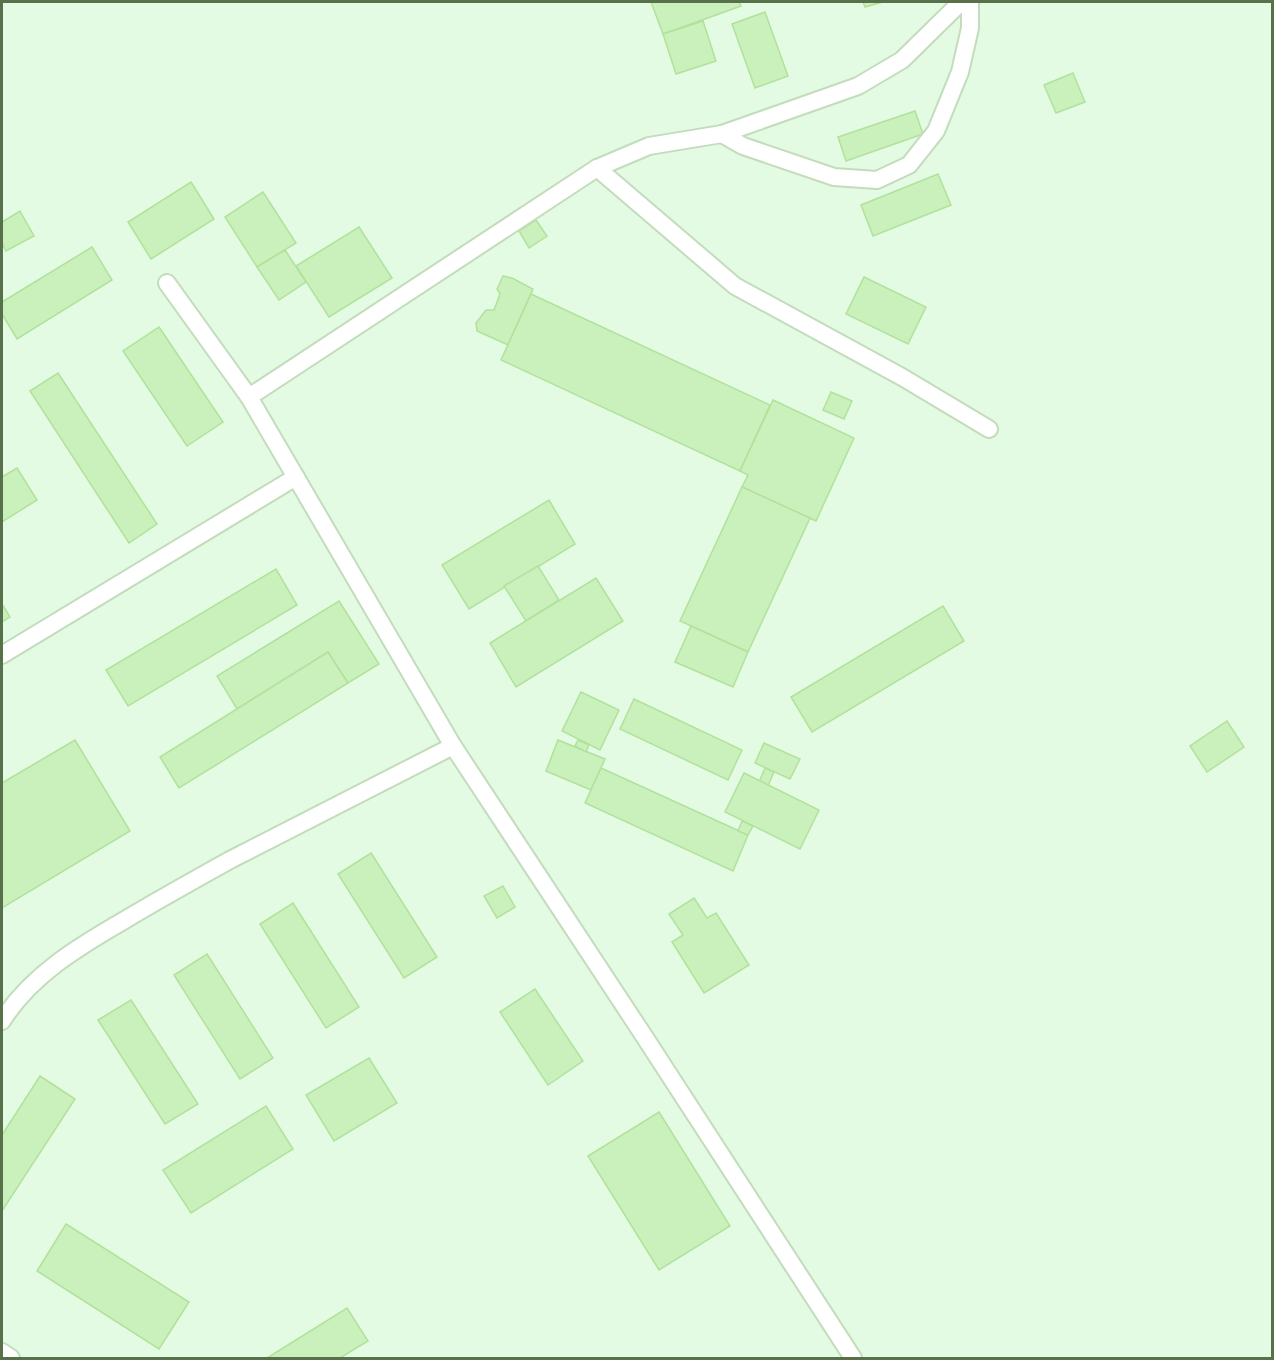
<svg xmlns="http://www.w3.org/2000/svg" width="1274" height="1360" font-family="Poppins,sans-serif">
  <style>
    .building { fill: #caf0bb; stroke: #b1e29c; stroke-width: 1.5 }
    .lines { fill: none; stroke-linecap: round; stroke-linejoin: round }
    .service-casing { stroke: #c3dcbc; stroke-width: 20 }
    .service { stroke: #fff; stroke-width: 16 }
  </style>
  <rect width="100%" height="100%" fill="#e4fbe3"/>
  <g class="building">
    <path d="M651,2H739L741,6L663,34Z"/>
    <path d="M863,2H883L865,7Z"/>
    <path d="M765,12L788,76L755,88L732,24Z"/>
    <path d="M703,21L716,61L676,74L663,34Z"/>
    <path d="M1073,73L1085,102L1056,113L1044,85Z"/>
    <path d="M915,111L923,134L846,161L838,137Z"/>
    <path d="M938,174L951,205L873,236L861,205Z"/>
    <path d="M191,182L214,219L151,259L128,222Z"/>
    <path d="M263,192L296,243L257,267L225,217Z"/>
    <path d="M20,211L34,236L6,251L2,243V222Z"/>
    <path d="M536,220L547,236L529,248L519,231Z"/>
    <path d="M359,227L392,278L329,317L296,266Z"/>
    <path d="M92,247L112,280L17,339L2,314V302Z"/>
    <path d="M285,250L306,282L279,300L257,267Z"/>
    <path d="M503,276L512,278L533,289L508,345L477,331L476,323L486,310H494L500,294L497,289Z"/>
    <path d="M864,277L926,307L908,344L846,314Z"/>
    <path d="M531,294L770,405L740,471L501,360Z"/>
    <path d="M159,327L223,422L187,446L123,351Z"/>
    <path d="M58,373L157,524L129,543L30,391Z"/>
    <path d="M831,392L852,401L844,419L823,410Z"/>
    <path d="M773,400L854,438L816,521L742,487L748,475L740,471Z"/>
    <path d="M17,468L37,500L2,522V477Z"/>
    <path d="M742,487L810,518L748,652L680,621Z"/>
    <path d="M549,500L575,544L469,609L442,565Z"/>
    <path d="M538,566L559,600L526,621L504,586Z"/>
    <path d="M276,569L297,605L128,706L106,670Z"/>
    <path d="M596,578L623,621L516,687L490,643Z"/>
    <path d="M339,601L379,664L348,683L328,652L237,709L217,676Z"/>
    <path d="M2,604L10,617L2,622Z"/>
    <path d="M943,606L964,641L812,732L791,697Z"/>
    <path d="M691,626L748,652L733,687L675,662Z"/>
    <path d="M328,652L348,683L179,788L160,757Z"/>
    <path d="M581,692L619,710L600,750L562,731Z"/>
    <path d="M634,699L742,750L728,780L620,729Z"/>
    <path d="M1227,721L1244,747L1207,772L1190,746Z"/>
    <path d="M75,740L130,831L2,908V783Z"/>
    <path d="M558,740L605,759L591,790L546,771Z"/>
    <path d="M578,740L589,745L586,752L575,746Z"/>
    <path d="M764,743L800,759L790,779L755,763Z"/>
    <path d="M601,768L748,835L733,871L585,803Z"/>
    <path d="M765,768L774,772L768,786L759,782Z"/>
    <path d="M744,773L819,810L800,849L725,812Z"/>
    <path d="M742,821L753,826L748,835L738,831Z"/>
    <path d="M371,853L437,957L404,978L338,874Z"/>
    <path d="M503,886L515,907L497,918L484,896Z"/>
    <path d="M694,898L707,918L716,913L749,965L704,993L672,942L683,935L669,914Z"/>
    <path d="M293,903L359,1007L326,1028L260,924Z"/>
    <path d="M207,954L273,1058L240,1079L174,975Z"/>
    <path d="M535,989L583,1061L548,1085L500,1012Z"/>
    <path d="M131,1000L198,1104L165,1124L98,1020Z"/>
    <path d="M369,1058L397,1103L334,1141L306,1095Z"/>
    <path d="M40,1076L75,1099L2,1211V1135Z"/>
    <path d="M266,1106L293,1149L191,1213L163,1170Z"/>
    <path d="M659,1112L730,1226L659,1270L588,1156Z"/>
    <path d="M66,1224L189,1302L159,1349L37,1271Z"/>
    <path d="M347,1308L368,1341L340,1358H267Z"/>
  </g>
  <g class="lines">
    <g class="service-casing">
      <g id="service">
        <path d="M722,134L743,146L834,177L877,180L909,165L936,131L960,72L970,28V2"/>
        <path d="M597,168L735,286L902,377L989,429"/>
        <path d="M167,283L249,397L453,746L642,1033L853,1358"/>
        <path d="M249,397L597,168L649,146L722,134L858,86L902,60L961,2"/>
        <path d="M2,655L296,477"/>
        <path d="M2,1021C30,976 78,947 123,921C158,900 194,880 230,860C304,822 378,784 453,746"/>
        <path d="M2,1352L11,1358"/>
      </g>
    </g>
    <use href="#service" class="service"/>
  </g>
  <rect width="1274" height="1360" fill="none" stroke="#57724a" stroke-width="6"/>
</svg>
